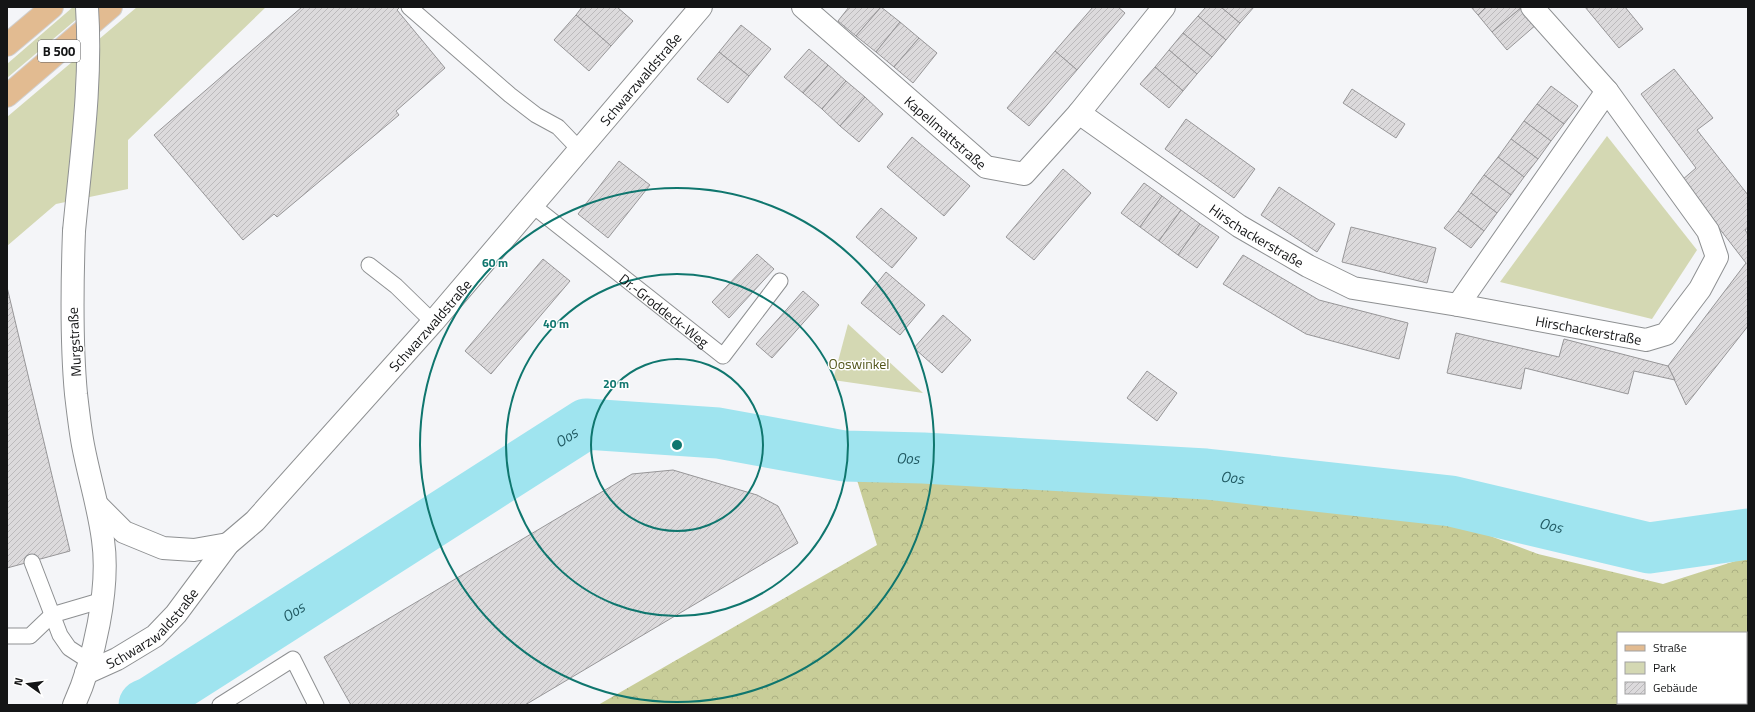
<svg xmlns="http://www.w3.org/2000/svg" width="1755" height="712" font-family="'Titillium Web',sans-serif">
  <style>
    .green { fill: #d4d8b3 }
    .forest { fill: url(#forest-crowns); fill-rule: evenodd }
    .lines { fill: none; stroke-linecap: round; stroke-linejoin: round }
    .river { stroke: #9fe4ef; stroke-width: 51 }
    .building { fill: url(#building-hatch); stroke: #979698 }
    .lane-casing { stroke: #8e9092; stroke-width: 17 }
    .street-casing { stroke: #8e9092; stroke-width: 24 }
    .secondary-casing { stroke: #8e9092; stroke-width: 24 }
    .primary-casing { stroke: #d0d0d0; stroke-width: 24 }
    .lane { stroke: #fff; stroke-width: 15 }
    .street { stroke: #fff; stroke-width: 22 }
    .secondary { stroke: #fff; stroke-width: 22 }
    .primary { stroke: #e2bb91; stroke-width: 22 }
    .secondary-bridge-casing { stroke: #8e9092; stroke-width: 24; stroke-linecap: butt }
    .secondary-bridge { stroke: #fff; stroke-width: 22 }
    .ring { fill: none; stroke: #0f766e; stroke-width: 2 }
    .labels { text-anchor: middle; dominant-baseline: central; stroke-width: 3; stroke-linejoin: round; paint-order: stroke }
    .shield { fill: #fff; stroke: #5a5b5c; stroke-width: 1 }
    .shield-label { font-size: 13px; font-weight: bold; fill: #141516 }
    .street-label { font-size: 14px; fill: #141516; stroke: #fff }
    .park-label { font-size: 14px; fill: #53561b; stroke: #fff }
    .water-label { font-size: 15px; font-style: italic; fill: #215a63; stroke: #fff }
    .centre { fill: #0f766e; stroke: #fff; stroke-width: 2 }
    .ring-label { font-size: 12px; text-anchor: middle; font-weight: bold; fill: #0f766e; stroke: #fff; stroke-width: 3; stroke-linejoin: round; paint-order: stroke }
  </style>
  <defs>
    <pattern id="forest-crowns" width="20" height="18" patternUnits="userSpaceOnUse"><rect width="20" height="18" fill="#c8cd98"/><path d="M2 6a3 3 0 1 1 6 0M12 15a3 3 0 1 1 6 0" fill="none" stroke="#abaf82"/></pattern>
    <pattern id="building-hatch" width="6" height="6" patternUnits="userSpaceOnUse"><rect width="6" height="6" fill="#dcdadc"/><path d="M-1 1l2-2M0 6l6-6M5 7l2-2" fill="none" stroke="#bcbabc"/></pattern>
  </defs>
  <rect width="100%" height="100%" fill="#f4f5f8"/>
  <g class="green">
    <path d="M73,7H91L7,78V64Z"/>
    <path d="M137,7H266L128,140V189L56,204L7,246V117Z"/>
    <path d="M1607,136L1697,250L1652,319L1500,282Z"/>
    <path d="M848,324L923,393L833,380Z"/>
  </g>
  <path class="forest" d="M853,467L1282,490L1440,517L1538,554L1663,584L1748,557V705H598L877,545ZM1618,633H1746V703H1618Z"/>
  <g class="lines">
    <path class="river" id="s1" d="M144,705L151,702L586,424L718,433L844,456L923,458L1206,474L1451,501L1649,548L1748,534"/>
  </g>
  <g class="building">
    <path d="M302,7H400L397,10L445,68L396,111L399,115L277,217L274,214L243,240L154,135Z"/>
    <path d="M582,7H617L633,21L611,46L576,15Z"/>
    <path d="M849,7H881L856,36L838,21Z"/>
    <path d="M881,7L900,22L876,52L856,36Z"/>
    <path d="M1093,7H1118L1125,13L1077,70L1055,51Z"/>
    <path d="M1206,7H1221L1240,23L1226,40L1198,16Z"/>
    <path d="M1221,7H1254L1240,23Z"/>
    <path d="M1471,7H1486L1478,15Z"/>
    <path d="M1486,7H1522L1492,32L1478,15Z"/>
    <path d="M1522,7L1537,24L1507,50L1492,32Z"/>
    <path d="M1585,7H1625L1643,29L1619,48Z"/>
    <path d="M576,15L611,46L589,71L554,40Z"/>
    <path d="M1198,16L1226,40L1212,57L1183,33Z"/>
    <path d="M900,22L919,38L894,67L876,52Z"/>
    <path d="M741,25L771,49L749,76L719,52Z"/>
    <path d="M1183,33L1212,57L1197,74L1169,50Z"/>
    <path d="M919,38L937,53L913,83L894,67Z"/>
    <path d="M809,49L828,65L803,93L784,77Z"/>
    <path d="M1169,50L1197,74L1183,91L1155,67Z"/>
    <path d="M1055,51L1077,70L1029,126L1007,108Z"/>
    <path d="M719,52L749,76L728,103L697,79Z"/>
    <path d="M828,65L846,81L822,109L803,93Z"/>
    <path d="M1155,67L1183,91L1169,108L1140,84Z"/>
    <path d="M1674,69L1713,118L1697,130L1748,195V228L1745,230L1748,234V326L1686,405L1668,366L1746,263L1682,180L1696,168L1641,94Z"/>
    <path d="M846,81L865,97L840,126L822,109Z"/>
    <path d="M1551,86L1578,106L1564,124L1537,104Z"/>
    <path d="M1352,89L1405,124L1396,138L1343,103Z"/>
    <path d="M865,97L883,114L859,142L840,126Z"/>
    <path d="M1537,104L1564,124L1551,141L1524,121Z"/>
    <path d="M1186,119L1255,169L1234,198L1165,149Z"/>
    <path d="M1524,121L1551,141L1538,159L1511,139Z"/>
    <path d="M912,137L970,186L944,216L887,167Z"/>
    <path d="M1511,139L1538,159L1524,177L1498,157Z"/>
    <path d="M1498,157L1524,177L1511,195L1484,175Z"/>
    <path d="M619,161L650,185L608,238L578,214Z"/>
    <path d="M1063,169L1091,193L1034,260L1006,237Z"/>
    <path d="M1484,175L1511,195L1497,213L1471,193Z"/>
    <path d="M1144,183L1162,196L1140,227L1121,213Z"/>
    <path d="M1279,187L1335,224L1317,252L1261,215Z"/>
    <path d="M1471,193L1497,213L1484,231L1458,211Z"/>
    <path d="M1162,196L1181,210L1159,241L1140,227Z"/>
    <path d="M881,208L917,238L892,268L856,237Z"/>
    <path d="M1181,210L1200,224L1178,255L1159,241Z"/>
    <path d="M1458,211L1484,231L1471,248L1444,228Z"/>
    <path d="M1200,224L1219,237L1197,268L1178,255Z"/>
    <path d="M1351,227L1436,248L1427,283L1342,262Z"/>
    <path d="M757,254L774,269L729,318L712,302Z"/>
    <path d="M1243,255L1319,300L1408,323L1399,359L1306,334L1223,284Z"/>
    <path d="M543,259L570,281L491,374L465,351Z"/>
    <path d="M886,272L925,305L900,335L861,303Z"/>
    <path d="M7,287L70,551L7,568Z"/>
    <path d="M803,291L819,305L772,358L756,344Z"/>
    <path d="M943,315L971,340L942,373L914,348Z"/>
    <path d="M1456,333L1559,357L1564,339L1668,366L1675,380L1634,371L1628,394L1525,368L1521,389L1447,373Z"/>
    <path d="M1147,371L1177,393L1157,421L1127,398Z"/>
    <path d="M673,470L757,495L778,506L798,543L525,705H351L324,657L632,474Z"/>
  </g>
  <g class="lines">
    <g class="lane-casing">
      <g id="lane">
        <path d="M409,7L510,95L536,115L558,127L579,149"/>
        <path id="s2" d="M532,205L723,356L780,281"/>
        <path d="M369,265L396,286L433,322"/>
        <path d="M32,562L60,635L69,648L89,661"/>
        <path d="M7,636H30L52,615L103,600"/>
        <path d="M220,705L293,659L316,705"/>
      </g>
    </g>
    <g class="street-casing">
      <g id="street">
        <path id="s3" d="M803,7L986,167L1024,174L1079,113L1164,7"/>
        <path id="s4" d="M1079,113L1239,226L1308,266L1353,288L1458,305L1646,340L1666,334L1700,289L1717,257L1708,231L1607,91L1532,7"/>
        <path d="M1458,305L1607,91"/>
        <path d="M97,505L124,532L163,548L194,550L228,544"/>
        <path id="s5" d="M86,673L117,659L155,636L176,614L228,544L255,521L433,322L701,7"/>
      </g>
    </g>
    <g class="secondary-casing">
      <path id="secondary" d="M74,705C94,661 110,588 103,540C99,508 89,477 83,445C80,429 78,411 76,394C71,340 72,286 74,231"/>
    </g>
    <g class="primary-casing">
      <g id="primary">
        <path d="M7,45L52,7"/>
        <path d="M7,96L111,7"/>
      </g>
    </g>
    <use href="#lane" class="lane"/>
    <use href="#street" class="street"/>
    <use href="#secondary" class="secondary"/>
    <use href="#primary" class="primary"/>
    <g class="secondary-bridge-casing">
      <path id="secondary-bridge" d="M74,231C81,157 92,82 87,7"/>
    </g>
    <use href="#secondary-bridge" class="secondary-bridge"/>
  </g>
  <g class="ring">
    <circle cx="677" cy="445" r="86"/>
    <circle cx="677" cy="445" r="171"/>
    <circle cx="677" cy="445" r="257"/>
  </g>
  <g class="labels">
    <rect class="shield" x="38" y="40" width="42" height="22" rx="3"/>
    <g class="shield-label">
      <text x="59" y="51">B 500</text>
    </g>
    <g class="street-label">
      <text stroke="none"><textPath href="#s5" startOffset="818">Schwarzwaldstraße</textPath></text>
      <text stroke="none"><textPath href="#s3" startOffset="190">Kapellmattstraße</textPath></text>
      <text stroke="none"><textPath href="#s4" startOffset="216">Hirschackerstraße</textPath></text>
      <text stroke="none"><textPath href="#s2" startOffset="169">Dr.-Groddeck-Weg</textPath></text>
      <text stroke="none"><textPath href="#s5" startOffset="494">Schwarzwaldstraße</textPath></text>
      <text stroke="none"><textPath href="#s4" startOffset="565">Hirschackerstraße</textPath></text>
      <text transform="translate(74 342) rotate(-93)">Murgstraße</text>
      <text stroke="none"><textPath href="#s5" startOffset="81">Schwarzwaldstraße</textPath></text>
    </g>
    <g class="park-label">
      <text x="859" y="363">Ooswinkel</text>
    </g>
    <g class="water-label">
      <text stroke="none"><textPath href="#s1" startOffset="500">Oos</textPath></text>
      <text stroke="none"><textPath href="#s1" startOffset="848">Oos</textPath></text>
      <text stroke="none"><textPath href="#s1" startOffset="1173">Oos</textPath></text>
      <text stroke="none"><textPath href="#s1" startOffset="1496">Oos</textPath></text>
      <text stroke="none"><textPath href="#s1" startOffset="176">Oos</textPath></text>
    </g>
  </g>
  <circle cx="677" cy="445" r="6" class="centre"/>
  <g class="ring-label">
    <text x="495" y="267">60 m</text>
    <text x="556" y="328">40 m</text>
    <text x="616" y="388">20 m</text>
  </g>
  <rect width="1755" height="712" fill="none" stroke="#141516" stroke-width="16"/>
  <rect x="1617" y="632" width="130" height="72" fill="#ffffff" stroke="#a1a1a2"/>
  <rect x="1625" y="645" width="20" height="6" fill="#e2bb91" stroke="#a1a1a2"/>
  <text x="1653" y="652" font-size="12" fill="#141516">Straße</text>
  <rect x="1625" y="662" width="20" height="12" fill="#d4d8b3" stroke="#a1a1a2"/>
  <text x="1653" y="672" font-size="12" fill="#141516">Park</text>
  <rect x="1625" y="682" width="20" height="12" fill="url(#building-hatch)" stroke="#a1a1a2"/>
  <text x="1653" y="692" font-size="12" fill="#141516">Gebäude</text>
  <g transform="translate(28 684) rotate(284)" stroke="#ffffff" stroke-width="3" paint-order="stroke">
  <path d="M0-3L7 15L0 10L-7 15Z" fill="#141516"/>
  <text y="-6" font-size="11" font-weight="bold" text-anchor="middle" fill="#141516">N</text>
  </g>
</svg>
